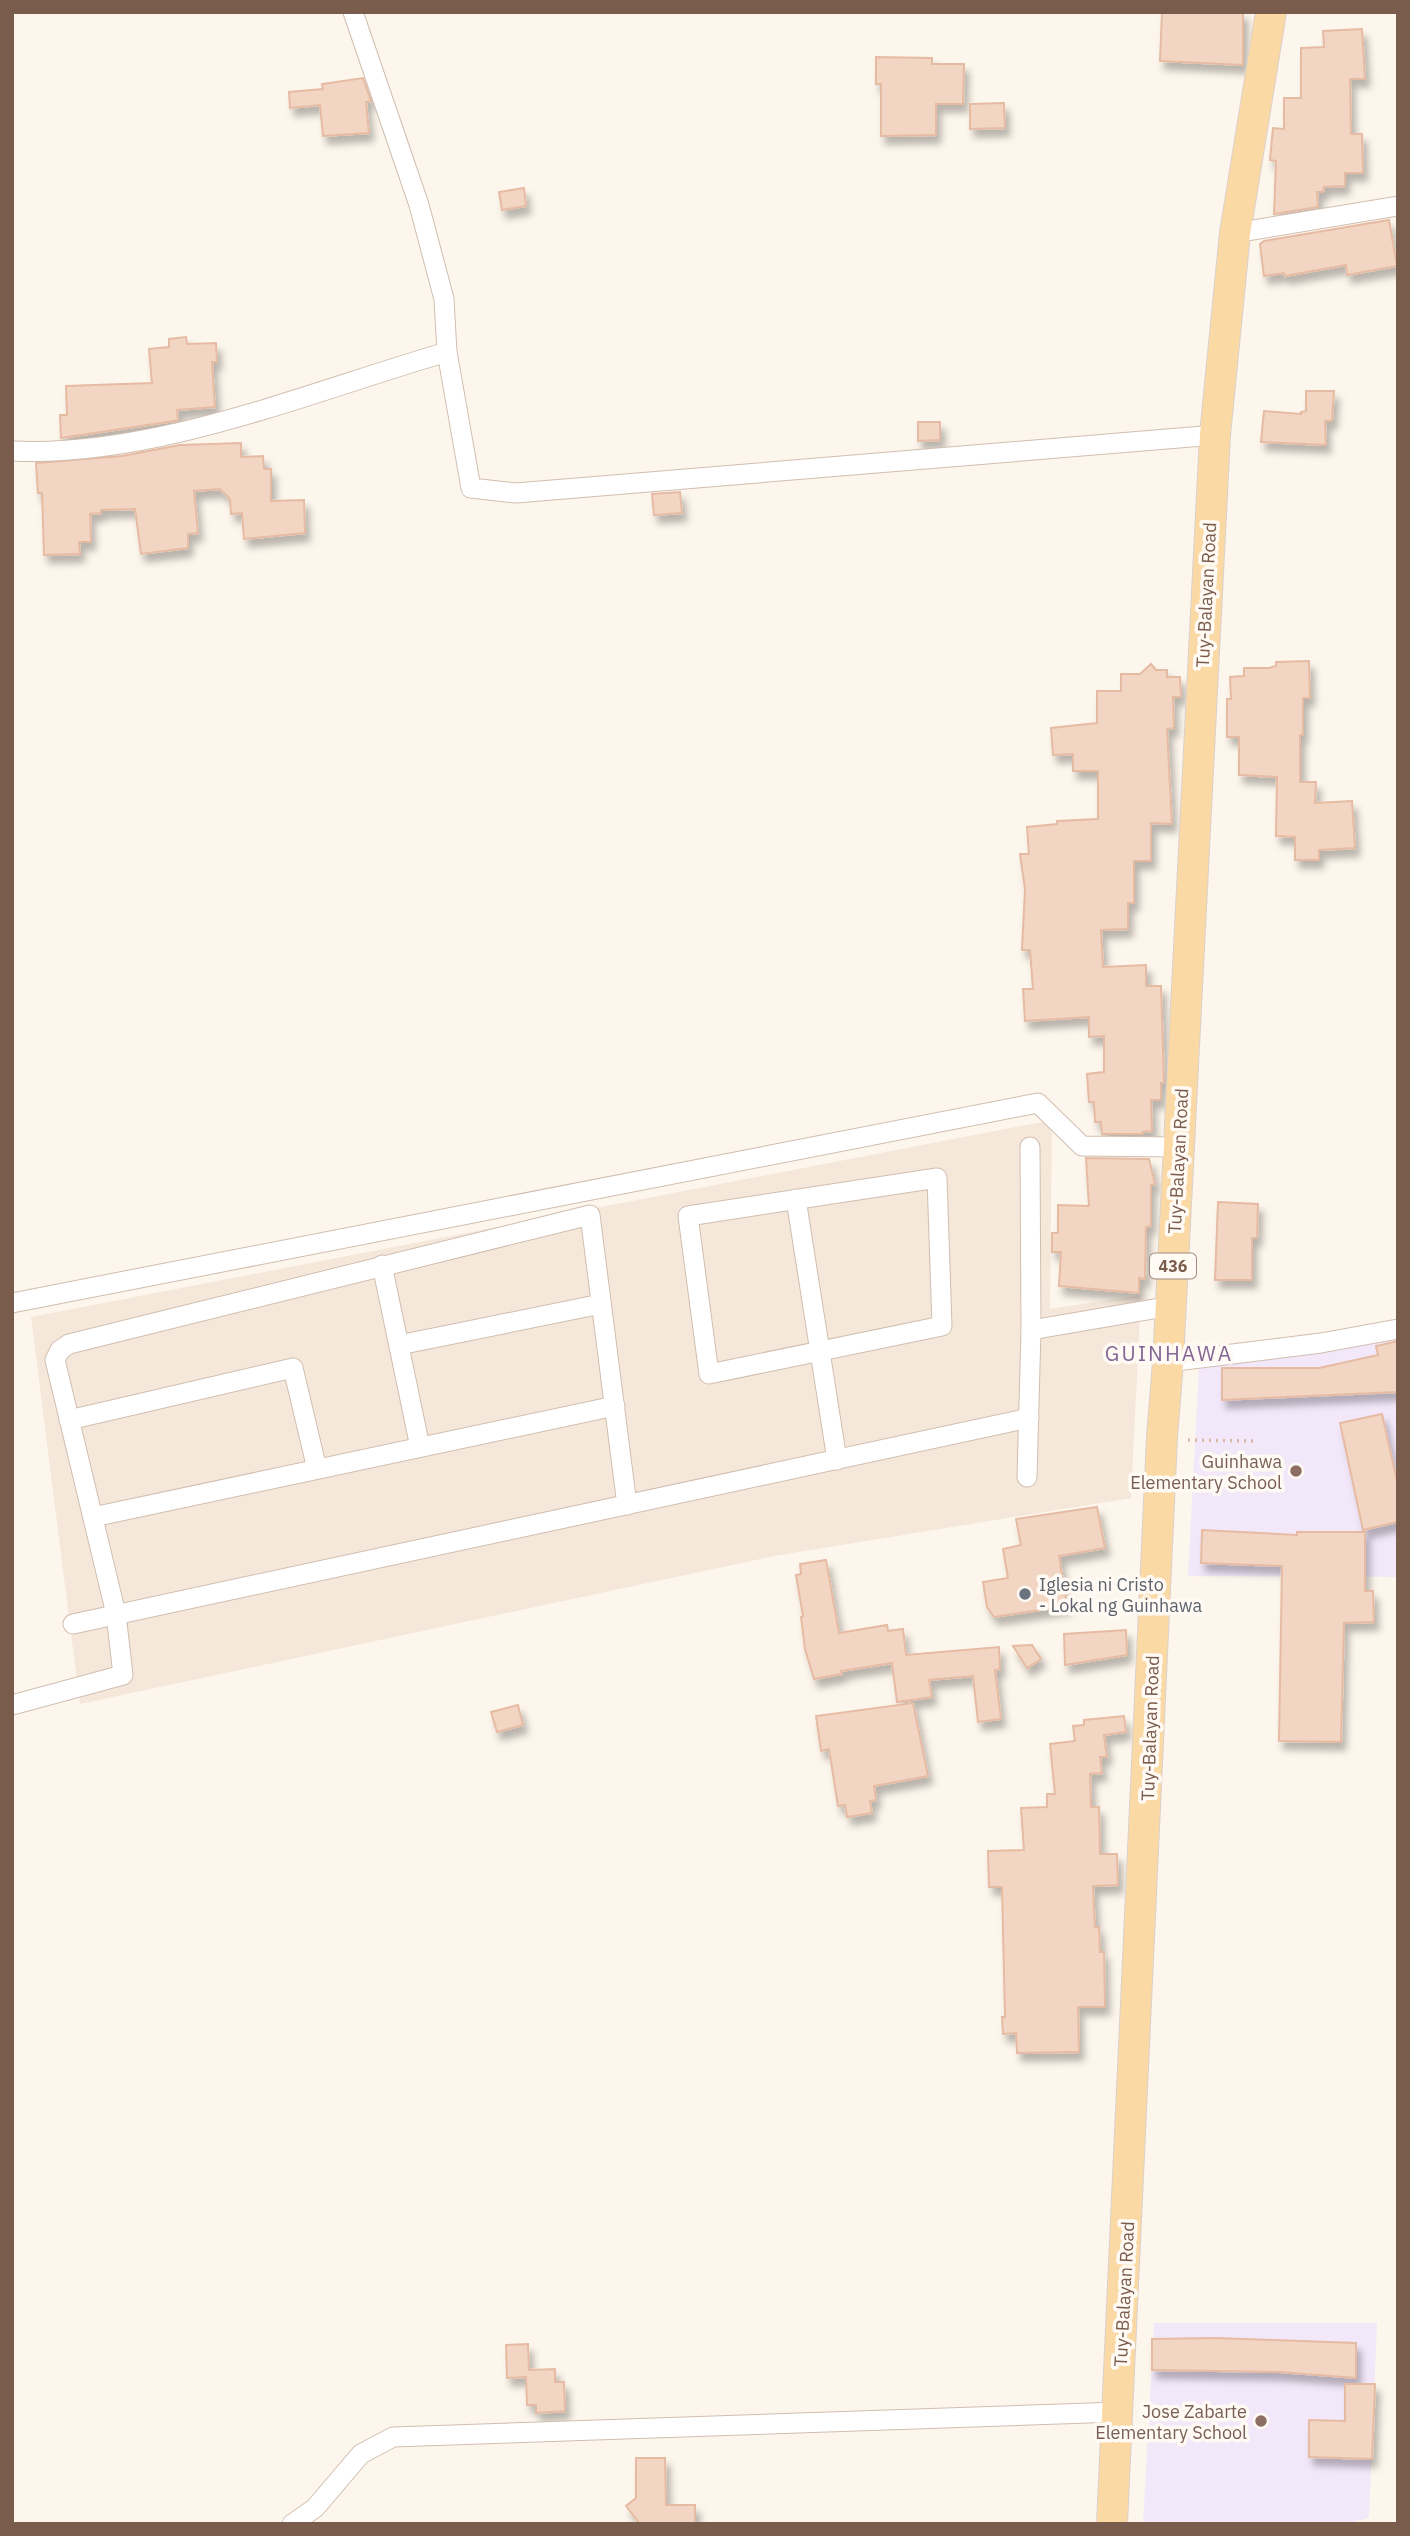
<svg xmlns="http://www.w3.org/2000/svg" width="1410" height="2536" font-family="'IBM Plex Sans',sans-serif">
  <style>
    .residential { fill: #f5e8da }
    .education { fill: #f3e8fa }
    .building { fill: #f3d5c3; stroke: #e6bba3; stroke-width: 2; filter: url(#shadow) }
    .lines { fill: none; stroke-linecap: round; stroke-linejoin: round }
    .minor-casing { stroke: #d1beb0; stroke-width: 21 }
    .primary-casing { stroke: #dad1cd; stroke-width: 32 }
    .path { stroke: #d9b8a5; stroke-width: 3.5; stroke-dasharray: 2 5; stroke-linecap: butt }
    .minor { stroke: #fff; stroke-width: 19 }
    .primary { stroke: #fbd9a5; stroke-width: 30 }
    .education-dot { fill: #8d6e63; stroke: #fffaf3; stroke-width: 2.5 }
    .worship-dot { fill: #6b7280; stroke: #fffaf3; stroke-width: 2.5 }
    .labels { text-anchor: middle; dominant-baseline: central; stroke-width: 7; stroke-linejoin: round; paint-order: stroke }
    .shield { fill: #fffaf3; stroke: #a28b7f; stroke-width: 2 }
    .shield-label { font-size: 16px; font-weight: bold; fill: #7a5c4d }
    .street-label { font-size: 18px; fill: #7a5c4d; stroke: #fffaf3 }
    .education-label { font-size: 18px; fill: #785e54; stroke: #fffaf3; text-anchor: end }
    .worship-label { font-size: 18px; fill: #5b616d; stroke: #fffaf3; text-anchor: start }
    .quarter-label { font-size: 21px; letter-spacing: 2px; fill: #846695; stroke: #fffaf3 }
  </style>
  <defs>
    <filter id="shadow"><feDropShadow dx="4.5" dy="8" stdDeviation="3.5" flood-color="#0004"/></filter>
  </defs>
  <rect width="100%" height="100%" fill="#fdf6ec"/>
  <path class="residential" d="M1052,1120L1050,1309L1141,1295L1131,1498L774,1556L80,1704L31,1317Z"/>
  <g class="education">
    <path d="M1398,1335V1577L1188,1576L1199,1367Z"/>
    <path d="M1154,2323H1377L1369,2518L1343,2524H1143Z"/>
  </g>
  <g class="building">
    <path d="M1162,12H1243V65L1160,61Z"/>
    <path d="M1362,29L1365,79H1350L1351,134H1362L1363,173H1345V186L1324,187L1323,192H1317L1318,207L1274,214L1276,161L1270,160L1273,128L1284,129V98H1301V48L1324,47L1323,31Z"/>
    <path d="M876,57L932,58V64H964L963,104H936V135L881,136V84H876Z"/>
    <path d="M363,78L371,101L366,102L369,133L323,136L320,105L290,108L289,92L323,89L322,84Z"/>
    <path d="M1004,103L1005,128L970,129V104Z"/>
    <path d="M524,188L526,206L502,210L499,192Z"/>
    <path d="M1389,220L1397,266L1347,275L1346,265L1285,276L1284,273L1264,276L1260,244L1264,241Z"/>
    <path d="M186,337L187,344L216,343L217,362H212L215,407L177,410L178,420L174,421L61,438L60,415H67L66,386L152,383L149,349L169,347V339Z"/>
    <path d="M1306,391H1334L1332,421H1325L1326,445L1261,442L1264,411L1301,414V412L1306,411Z"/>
    <path d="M918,422H940V440L918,441Z"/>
    <path d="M241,443V457L263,456L264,469H271V501L304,500L305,533L244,539L242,513L231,514L230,499L220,489L194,491L198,533L188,534V548L141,554L135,509L101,510V513L90,514L91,542H79L80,554L44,555L42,493H38L36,463L122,456L180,445Z"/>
    <path d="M680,492L682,513L654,515L652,494Z"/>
    <path d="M1309,661L1310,698H1303V735H1300V782H1316L1315,803L1352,801L1355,848L1319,850V860H1295V837L1276,836L1277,777L1239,775V737H1227V699H1231L1230,677L1244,676V668H1269L1276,666V662Z"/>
    <path d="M1151,664L1156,670H1167V677H1180L1181,697H1173L1174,728L1167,729L1172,824L1151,823V861H1134V903H1128V929L1101,930L1103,967L1146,965V986H1161L1164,1083H1161V1100H1151L1152,1131L1143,1132V1134H1102L1101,1122H1095L1094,1102H1089L1087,1074L1104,1072V1036L1089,1037V1017L1025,1021L1023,989H1033L1030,950H1022L1025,889L1020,854H1029L1027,827L1057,824V821L1098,819V771H1073V754L1053,755L1051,728L1097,723V691H1121V674H1140Z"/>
    <path d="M1086,1158L1149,1159L1155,1184L1151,1185V1226L1146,1227L1145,1279L1139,1278V1293L1059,1286L1061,1252H1052V1233H1058V1205L1089,1206Z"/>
    <path d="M1218,1202L1258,1204L1257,1238H1252V1280H1215Z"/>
    <path d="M1398,1341V1392L1222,1400V1368H1319L1378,1355L1376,1346Z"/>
    <path d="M1382,1414L1398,1486V1522L1363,1530L1340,1423Z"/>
    <path d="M1097,1507L1105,1548L1059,1556L1067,1606L994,1617L987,1607L983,1582L1008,1578L1003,1549L1021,1545L1016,1519Z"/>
    <path d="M1202,1530L1297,1535V1532H1365V1591H1373L1374,1622L1344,1623L1341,1742L1279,1741L1282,1566L1201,1563Z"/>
    <path d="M826,1560L839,1633L887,1625L888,1631L903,1629L906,1655L999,1647L1000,1669L995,1670L1001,1719L978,1722L973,1676L929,1680L932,1697L897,1702L892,1663L841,1671L842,1674L814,1679L805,1649L801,1617L803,1616L796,1575L801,1574L800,1564Z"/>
    <path d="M1126,1630L1127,1655L1065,1665L1064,1634Z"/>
    <path d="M1032,1645L1041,1659L1027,1668L1013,1646Z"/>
    <path d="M913,1703L928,1776L874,1786L876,1800L870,1801L872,1813L847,1817L845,1805L838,1806L829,1749L821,1751L816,1716Z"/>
    <path d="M518,1705L523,1725L497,1732L491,1712Z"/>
    <path d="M1124,1716L1126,1732L1104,1735L1107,1757H1100L1102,1773L1090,1774L1091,1807H1099L1100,1854H1117L1118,1885L1093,1886L1095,1927H1099L1100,1952H1104L1105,2007H1078L1079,2052L1017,2053L1016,2033L1003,2034L1002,2017H1005L1002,1887H989L988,1851L1024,1850L1021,1808L1047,1807V1794H1055L1050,1744L1075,1741L1073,1726L1084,1725V1720Z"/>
    <path d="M1215,2338L1356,2343V2378L1279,2372L1152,2370V2339Z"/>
    <path d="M528,2344L529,2370L555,2369V2382H564L565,2411L536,2413V2405H527L526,2377L507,2378L506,2345Z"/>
    <path d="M1345,2384H1375L1372,2459L1309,2457V2420L1345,2421Z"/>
    <path d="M636,2458H665L666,2505H695V2524H640L626,2506L636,2498Z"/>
  </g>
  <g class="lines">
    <g class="minor-casing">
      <g id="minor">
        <path d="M353,12L419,205L444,299L447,352"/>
        <path d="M1235,233L1398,206"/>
        <path d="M12,451C154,458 312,391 447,352L471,488L516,493L1215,435"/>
        <path d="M1030,1147L1031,1330"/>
        <path d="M937,1178L942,1326L709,1374L688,1216Z"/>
        <path d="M796,1199L837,1460"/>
        <path d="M382,1265L420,1447"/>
        <path d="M12,1303L1038,1103L1082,1146L1179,1147"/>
        <path d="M399,1345L601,1304"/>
        <path d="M1168,1362L1321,1343L1398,1329"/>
        <path d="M69,1420L293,1368L317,1469"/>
        <path d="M1027,1477L1031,1330L1171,1306"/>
        <path d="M93,1517L615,1406"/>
        <path d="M73,1624L1029,1418"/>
        <path d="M12,1705L123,1675L116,1614L55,1360L60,1350L69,1344L590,1215L627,1505"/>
        <path d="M292,2524L315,2508L361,2454L393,2437L1118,2412"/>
      </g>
    </g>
    <g class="primary-casing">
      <path id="primary" d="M1112,2524L1162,1437L1168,1362L1215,435L1235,233L1271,12"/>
    </g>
    <path class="path" d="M1188,1440L1258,1441"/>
    <use href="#minor" class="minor"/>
    <use href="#primary" class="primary"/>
  </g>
  <g class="education-dot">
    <circle cx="1296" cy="1471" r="7"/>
    <circle cx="1261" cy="2421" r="7"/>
  </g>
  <circle class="worship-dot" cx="1025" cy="1594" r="7"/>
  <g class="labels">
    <rect class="shield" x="1150" y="1253.5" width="46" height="25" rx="5"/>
    <g class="shield-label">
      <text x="1173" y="1266">436</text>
    </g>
    <g class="street-label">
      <text transform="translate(1206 595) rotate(-87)">Tuy-Balayan Road</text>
      <text transform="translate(1178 1161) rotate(-87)">Tuy-Balayan Road</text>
      <text transform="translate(1150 1728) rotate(-88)">Tuy-Balayan Road</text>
      <text transform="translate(1124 2294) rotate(-87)">Tuy-Balayan Road</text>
    </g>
    <g class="education-label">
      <text x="1282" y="1461">Guinhawa<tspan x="1282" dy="21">Elementary School</tspan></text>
      <text x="1247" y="2411">Jose Zabarte<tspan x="1247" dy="21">Elementary School</tspan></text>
    </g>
    <g class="worship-label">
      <text x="1039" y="1584">Iglesia ni Cristo<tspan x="1039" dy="21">- Lokal ng Guinhawa</tspan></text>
    </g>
    <g class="quarter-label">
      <text x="1169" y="1353">GUINHAWA</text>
    </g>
  </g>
  <rect width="1410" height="2536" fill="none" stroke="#7a5c4d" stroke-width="28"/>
</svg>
